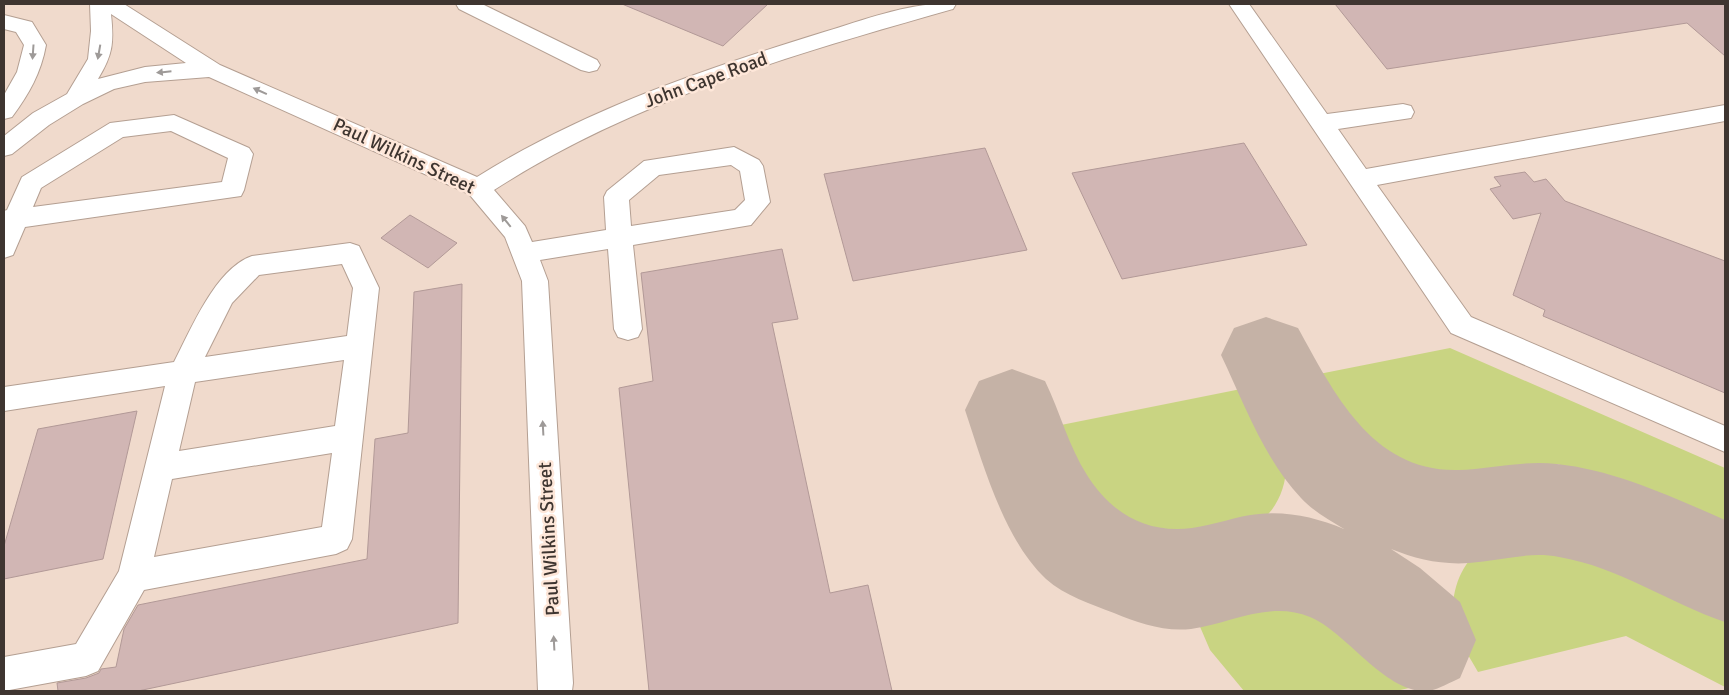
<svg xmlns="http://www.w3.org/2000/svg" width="1729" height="695" font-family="Signika,sans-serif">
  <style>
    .green { fill: #c9d482 }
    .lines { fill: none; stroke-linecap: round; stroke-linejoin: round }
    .taxiway { fill: #c5b2a6; fill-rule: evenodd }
    .building { fill: #d1b6b4; stroke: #b29997 }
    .minor-casing { stroke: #b49f92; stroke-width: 2 }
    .minor { fill: #fff; fill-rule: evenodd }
    .oneway { fill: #9e9a98 }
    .labels { text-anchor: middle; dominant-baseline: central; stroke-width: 5; stroke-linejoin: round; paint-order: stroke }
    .street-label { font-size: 19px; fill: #3e3530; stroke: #fee7d9 }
  </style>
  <rect width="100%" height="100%" fill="#f0dacc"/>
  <g class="green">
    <path d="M1450,348L1725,468V541L1558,464L1451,486C1410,487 1365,467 1341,433C1329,415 1319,394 1309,376Z"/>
    <path d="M1251,387C1259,401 1281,433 1284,447C1291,475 1281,508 1257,524C1246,530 1233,533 1221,536C1208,539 1194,543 1180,543C1153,545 1107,534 1089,512C1069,488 1059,457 1051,427Z"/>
    <path d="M1553,539L1593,546L1633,559L1725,599V687L1626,636L1478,672C1471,660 1463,647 1457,635C1446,606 1457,560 1487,547C1503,541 1535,541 1553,539Z"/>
    <path d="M1272,596C1279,596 1287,595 1295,596C1332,599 1368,626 1390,655C1398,665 1403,677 1409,688L1396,691H1244L1210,650L1195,615Z"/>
  </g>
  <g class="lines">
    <path class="taxiway" d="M1266,317L1298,328C1334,393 1372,472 1458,470C1491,469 1524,460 1557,464C1614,470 1673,497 1725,520V622C1669,603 1619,567 1559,557C1529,551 1499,561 1469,563C1441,565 1416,559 1391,549L1420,568L1460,602L1476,640L1460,678C1451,682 1439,689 1429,691C1386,695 1347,632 1310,617C1270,600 1229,624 1191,629C1164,632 1138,623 1114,613C1091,604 1065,596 1046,579C1004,540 983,464 965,410L979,381L1012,369L1045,381C1060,412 1069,447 1087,475C1111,513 1146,534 1192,528C1215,525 1236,516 1259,514C1289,511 1317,518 1344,529C1329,520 1313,511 1301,498C1264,459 1244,403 1221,355L1234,328Z"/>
  </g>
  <g class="building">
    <path d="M622,4H768L723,46Z"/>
    <path d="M1335,4H1725V56L1687,23L1387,69Z"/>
    <path d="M1244,143L1307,245L1122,279L1072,173Z"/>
    <path d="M985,148L1027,250L853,281L824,174Z"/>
    <path d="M1525,172L1534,182L1546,179L1565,201L1725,261V393L1543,316L1545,310L1513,295L1541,213L1513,219L1490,189L1501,186L1494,177Z"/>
    <path d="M410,215L457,243L428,268L381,238Z"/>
    <path d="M782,249L798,319L772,323L830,593L868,585L892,691H649L619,388L653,381L641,273Z"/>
    <path d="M462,284L458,623L138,691H58L57,683L86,678L99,673L101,669L116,667L124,629L138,605L367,559L375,439L408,433L414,292Z"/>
    <path d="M137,411L103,559L4,579V546L38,429Z"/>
  </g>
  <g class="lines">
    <g class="minor-casing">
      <g id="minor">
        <path d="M90,4H124L220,65L477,177C584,110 704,69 824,32C867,19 912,1 956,4L953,9C795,54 633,100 494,190L525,226L532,242L606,230L604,197L607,191L644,161L734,147L759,160L763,166L770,202L751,225L633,245L642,329L638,337L628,340L618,337L614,329L608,249L540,260L548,281L573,683L572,691H538L522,281L505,237L469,194L209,77L145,82L114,89L83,104L49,125L12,154L4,156V136L33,113L67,94L88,59L91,31ZM111,14L186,63L145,67L98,79C113,54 114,43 111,14ZM731,165L740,171L745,200L735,210L631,226L629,200L659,175Z"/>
        <path d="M456,4H482L597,60L600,65L597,70L589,72L581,70L459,9Z"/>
        <path d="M1229,4H1249L1327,114L1403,104L1411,106L1414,112L1411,118L1338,129L1366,169L1725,105V121L1377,185L1471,317L1725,426V452L1451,333Z"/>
        <path d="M4,15L32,22L46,45C41,73 29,94 12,117L4,119V95L17,72L24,45L16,32L4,29Z"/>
        <path d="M174,115L249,148L253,154L244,190L241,196L25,227L13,255L4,258V211L7,210L22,177L110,123ZM171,131L228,158L222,182L33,207L41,188L123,137Z"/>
        <path d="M350,243L359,246L379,288L352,539L347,549L336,554L144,590L98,671L86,676L4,691V657L76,644L119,571L165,386L4,411V387L174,362C191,329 216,268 252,256ZM342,264L353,288L347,336L205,357L232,303L259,275ZM344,360L335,426L179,451L195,382ZM332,453L322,527L154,557L172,479Z"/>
      </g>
    </g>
    <use href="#minor" class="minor"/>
  </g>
  <defs><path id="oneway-solid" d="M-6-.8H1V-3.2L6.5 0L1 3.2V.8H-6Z" transform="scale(1.25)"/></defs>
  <g class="oneway">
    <use href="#oneway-solid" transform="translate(33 52) rotate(94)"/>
    <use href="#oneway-solid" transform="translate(99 52) rotate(100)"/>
    <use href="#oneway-solid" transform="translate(164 72) rotate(174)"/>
    <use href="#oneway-solid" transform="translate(260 91) rotate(-156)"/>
    <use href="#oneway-solid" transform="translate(506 221) rotate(-129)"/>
    <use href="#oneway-solid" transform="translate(543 428) rotate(-93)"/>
    <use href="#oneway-solid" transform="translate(554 643) rotate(-93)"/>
  </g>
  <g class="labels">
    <g class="street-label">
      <text transform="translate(706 80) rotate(-20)">John Cape Road</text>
      <text transform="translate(404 156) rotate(25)">Paul Wilkins Street</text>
      <text transform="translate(549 539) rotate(-93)">Paul Wilkins Street</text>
    </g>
  </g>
  <rect width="1729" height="695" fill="none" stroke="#3e3530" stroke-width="10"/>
</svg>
